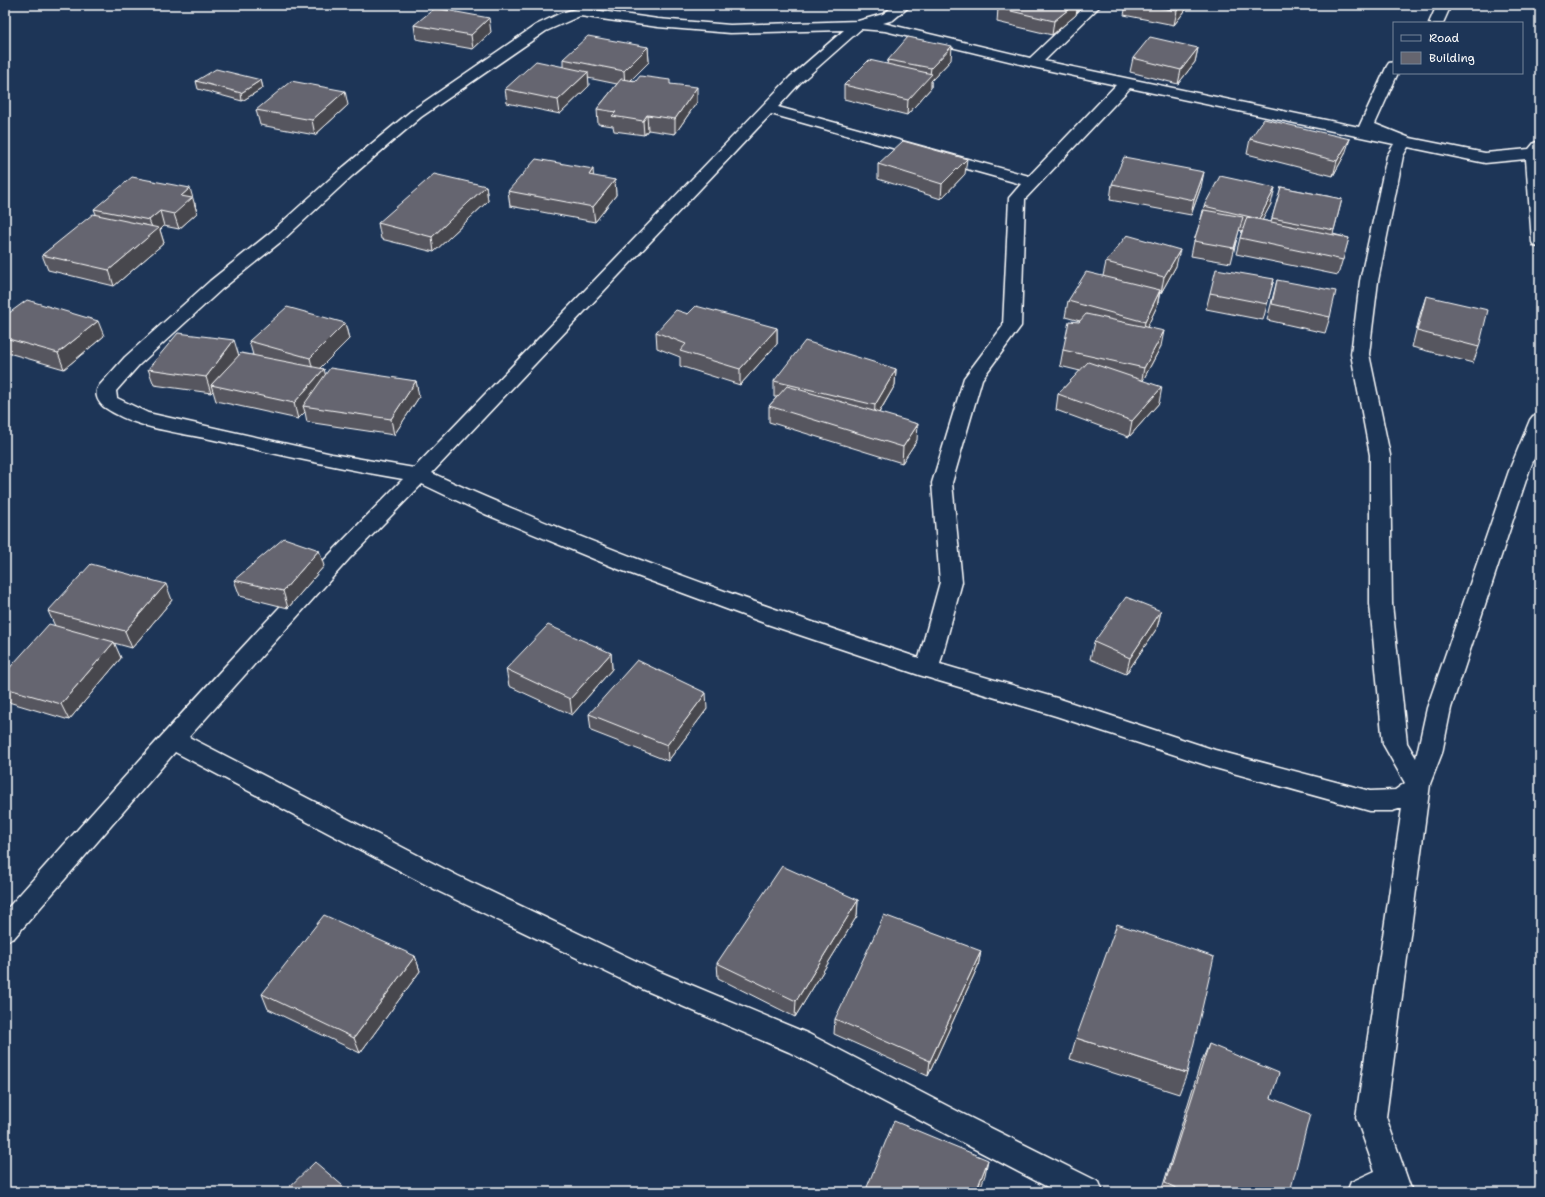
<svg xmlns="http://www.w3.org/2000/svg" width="1545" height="1197" font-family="'Shantell Sans',sans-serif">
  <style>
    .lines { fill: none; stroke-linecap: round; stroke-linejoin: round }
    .minor-casing { stroke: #fff; stroke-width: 3 }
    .minor { fill: #1d3557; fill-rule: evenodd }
    .wall { fill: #57575f; stroke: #fff }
    .shaded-wall { fill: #47474e; stroke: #fff }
    .building { fill: #65656f; stroke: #fff }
  </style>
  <rect width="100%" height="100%" fill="#1d3557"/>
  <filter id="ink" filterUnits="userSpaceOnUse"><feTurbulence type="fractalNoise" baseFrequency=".025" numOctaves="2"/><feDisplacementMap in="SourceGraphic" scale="8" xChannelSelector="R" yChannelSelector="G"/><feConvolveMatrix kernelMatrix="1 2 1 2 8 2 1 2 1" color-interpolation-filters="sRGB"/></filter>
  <g filter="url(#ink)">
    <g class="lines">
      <g class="minor-casing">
        <g id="minor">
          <path d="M895,5H911L893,20L883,23L1030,58L1086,5H1101L1044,61L1359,127L1387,66L1389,63L1394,62V73H1398L1375,124L1410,138L1485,153L1529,149L1534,143L1540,141V247L1534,246L1532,242L1526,159L1485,163L1408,147L1403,156L1378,281L1369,354L1390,455L1392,604L1407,743L1416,758L1427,708L1509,471L1530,420L1533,416L1540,414V444L1529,471L1451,708L1442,753L1430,784L1386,1117L1412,1192H1347L1351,1182L1375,1171L1356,1117L1402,808L1392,811H1370L1215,768L1056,716L919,675L767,624L618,569L485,514L422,484L349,559L189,737L458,876L653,969L809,1034L959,1112L1099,1182L1103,1192H1057L789,1052L633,985L440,892L175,752L14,938L5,941V911C135,765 265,618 403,479C339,468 275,454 210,439C176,432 134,428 104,407C97,401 94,393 99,386L125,357L210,281L271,232L340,170L411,111L536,25L561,13L579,8L658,19L730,25L858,21L883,14ZM580,16L658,27L730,33L844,30L790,77L414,468L332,454L148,413L117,398L116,391L139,365L222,289L283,240L352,176L421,117L546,31ZM861,29L885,31L1033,67L1116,85L1029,176L778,107L800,83ZM1130,88L1394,144L1387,156L1360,281L1351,354L1370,455V604L1383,744L1405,783L1395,790L1370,791L1215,750L1060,699L940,664L962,582L952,483L982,379L1021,326L1025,199ZM771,114L1021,184L1009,198L1003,326L964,378L932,483L940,582L919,658C754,603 590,546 432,473Z"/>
          <path d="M1437,5H1451L1443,23H1429Z"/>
        </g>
      </g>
      <use href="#minor" class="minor"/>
    </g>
    <g class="wall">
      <path d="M1002,5H1078L1076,15L1052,35L997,22L998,8Z"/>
      <path d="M1126,5H1188V7L1174,25L1124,15Z"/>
      <path d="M414,25L491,32L473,49L416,39Z"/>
      <path d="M648,47L649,62L631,80L670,84L697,102L675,134L648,130L644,135L614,131L613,126L598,124L597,109L617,84L588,78L589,86L560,114L507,103L505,89L563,67V59Z"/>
      <path d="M1198,48L1195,62L1178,84L1130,72L1133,58Z"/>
      <path d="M888,60H951L931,81V88L907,115L844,99V85L887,64Z"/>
      <path d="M261,80L263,88L242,101L198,89L196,81Z"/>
      <path d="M348,105L315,135L260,125L256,110Z"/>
      <path d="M1250,139L1345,154L1333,176L1247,154Z"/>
      <path d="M878,164L965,174L941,199L878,179Z"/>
      <path d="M615,180L616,195L595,222L510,206L508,191Z"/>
      <path d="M1112,184L1201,187L1191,215L1110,200Z"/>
      <path d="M486,186L488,201L434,252L381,239L378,223Z"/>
      <path d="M1281,187L1342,199L1333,234L1349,238L1338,275L1236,254L1240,238L1242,231L1239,230L1231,263L1191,256L1194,241L1201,219L1204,206L1271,204L1262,220L1271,222Z"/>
      <path d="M195,203L197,213L179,229L164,226L160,230L164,243L114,286L48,270L42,255L96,214L94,209Z"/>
      <path d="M1106,262L1176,266L1161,293H1160L1157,306L1147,327L1161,346L1143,380L1159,403L1129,437L1056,410L1058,394L1080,371L1060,366L1063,350L1080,321L1065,317L1068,301L1103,276Z"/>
      <path d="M1274,279L1263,320L1206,309L1210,293Z"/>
      <path d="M1277,280L1330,317L1325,333L1267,320Z"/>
      <path d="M1426,296L1479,347L1473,363L1412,347L1421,311Z"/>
      <path d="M688,314L777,328V344L740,385L680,366V357L657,348L656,332Z"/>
      <path d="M5,316L104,336L64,369L5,352Z"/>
      <path d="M345,323L349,339L319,368L324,369L325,376L416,381L419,397L394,435L307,422L305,412L298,419L216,401L213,391L211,393L154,385L148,369L239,356L253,355L249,341Z"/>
      <path d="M896,369L895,385L879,413L917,440L902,463L769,422V406L777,397H774V381Z"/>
      <path d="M324,566L288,608L240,596L234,580Z"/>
      <path d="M172,600L132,648L114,643L121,658L69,720L5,701V673L55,626L48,611Z"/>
      <path d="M1161,611L1157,628L1126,674L1090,659L1094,642Z"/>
      <path d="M611,653L612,669L572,715L509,686L506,669Z"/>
      <path d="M707,709L668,761L591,731L589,714Z"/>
      <path d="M858,900L857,916L795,1017L718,978L717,963Z"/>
      <path d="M981,951L978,966L928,1076L834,1034L835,1019Z"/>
      <path d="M415,956L420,971L360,1053L268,1009L262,994Z"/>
      <path d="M1076,1038L1187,1073L1179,1094L1070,1059Z"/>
      <path d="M1209,1044L1271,1098L1290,1192H1161L1200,1065Z"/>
    </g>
    <g class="shaded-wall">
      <path d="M1074,5H1078L1076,15L1052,35L1054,21Z"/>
      <path d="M1182,5H1188V7L1174,25L1177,11Z"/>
      <path d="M489,18L491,32L473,49L471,35Z"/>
      <path d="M952,46L951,60L931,81V88L907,115L908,100L930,75L931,68Z"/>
      <path d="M648,47L649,62L625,86L624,71Z"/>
      <path d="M1198,48L1195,62L1178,84L1181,70Z"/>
      <path d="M588,72L589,86L560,114L558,100Z"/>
      <path d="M261,80L263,88L242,101L241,93Z"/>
      <path d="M697,87V102L675,134V119Z"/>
      <path d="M345,91L348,105L315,135L312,120Z"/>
      <path d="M647,115L648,130L644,135L643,121Z"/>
      <path d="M1350,139L1345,154L1333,176L1337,161Z"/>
      <path d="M967,159L965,174L941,199L942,184Z"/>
      <path d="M593,169L594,184L589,175Z"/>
      <path d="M1204,172L1201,187L1191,215L1194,200Z"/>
      <path d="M615,180L616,195L595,222L593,207Z"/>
      <path d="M486,186L488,201L434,252L432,237Z"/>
      <path d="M190,188L197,213L179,229L174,214L181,196Z"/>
      <path d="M1275,188L1271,204L1255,234L1259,219Z"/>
      <path d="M160,211L164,226L160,230L164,243L114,286L109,270L154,232L149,220Z"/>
      <path d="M1180,250L1176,266L1161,293L1164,277Z"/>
      <path d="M1160,290L1157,306L1142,338L1145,322Z"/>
      <path d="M98,321L104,336L64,369L58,353Z"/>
      <path d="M345,323L349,339L314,374L310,358Z"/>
      <path d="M777,328V344L740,385V369Z"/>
      <path d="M1164,331L1161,346L1141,384L1144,368Z"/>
      <path d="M234,340L239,356L211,385L213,391L211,393L206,377Z"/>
      <path d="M324,369L328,385L303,406L305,412L298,419L294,403Z"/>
      <path d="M896,369L895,385L874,421L875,405Z"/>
      <path d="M416,381L419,397L394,435L391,419Z"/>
      <path d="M1162,387L1159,403L1129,437L1132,421Z"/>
      <path d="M918,424L917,440L902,463L903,447Z"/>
      <path d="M319,550L324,566L288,608L283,591Z"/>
      <path d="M166,584L172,600L132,648L125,631Z"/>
      <path d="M1161,611L1157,628L1126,674L1130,658Z"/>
      <path d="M114,642L121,658L69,720L61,704Z"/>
      <path d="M611,653L612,669L572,715L570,699Z"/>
      <path d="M706,693L707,709L668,761L667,745Z"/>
      <path d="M858,900L857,916L795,1017L796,1001Z"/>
      <path d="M981,951L978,966L928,1076L930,1061Z"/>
      <path d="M415,956L420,971L360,1053L354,1038Z"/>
      <path d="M988,1160L985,1175L979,1192H976Z"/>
    </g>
    <g class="building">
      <path d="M1002,5H1074L1054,21L998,8Z"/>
      <path d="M1147,5H1182L1177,11Z"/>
      <path d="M435,8L489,18L471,35L414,25Z"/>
      <path d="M588,36L648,47L624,71L563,59Z"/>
      <path d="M908,37L952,46L931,68L888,60Z"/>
      <path d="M1150,37L1198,48L1181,70L1133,58Z"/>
      <path d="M869,60L932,74L908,100L844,85Z"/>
      <path d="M536,61L588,72L558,100L505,89Z"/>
      <path d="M216,69L261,80L241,93L196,81Z"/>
      <path d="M640,76L670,80V84L697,87L675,119L647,115L643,121L612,116L616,112L597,109L621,79L636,81Z"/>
      <path d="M291,81L345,91L312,120L256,110Z"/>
      <path d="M1264,119L1350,139L1337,161L1250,139Z"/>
      <path d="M903,141L967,159L942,184L878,164Z"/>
      <path d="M1124,157L1204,172L1194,200L1112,184Z"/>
      <path d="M536,159L593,169L589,175L615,180L593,207L508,191Z"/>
      <path d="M434,174L486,186L432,237L378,223Z"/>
      <path d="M1220,176L1275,188L1259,219L1204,206Z"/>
      <path d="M132,177L190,188L181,196L192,198L174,214L160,211L149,220L94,209Z"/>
      <path d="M1281,187L1342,199L1334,230L1272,218Z"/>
      <path d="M1204,210L1243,217L1234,248L1194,241Z"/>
      <path d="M93,214L159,228L109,270L42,255Z"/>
      <path d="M1247,217L1349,238L1343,260L1240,238Z"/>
      <path d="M1127,235L1180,250L1164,277L1106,262Z"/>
      <path d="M1216,269L1274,279L1267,304L1210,293Z"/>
      <path d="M1086,272L1160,290L1145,322L1068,301Z"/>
      <path d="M1277,280L1336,291L1330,317L1272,304Z"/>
      <path d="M1426,296L1488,310L1479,347L1417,331Z"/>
      <path d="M27,300L98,321L58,353L5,338V316Z"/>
      <path d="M696,306L777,328L740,369L680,351L686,344L656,332L676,310L688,314Z"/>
      <path d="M287,307L345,323L310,358L249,341Z"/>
      <path d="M1086,314L1164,331L1144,368L1063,350L1069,321L1079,322Z"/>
      <path d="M178,333L234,340L206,377L148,369Z"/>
      <path d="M805,341L896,369L875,405L774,381Z"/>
      <path d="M241,353L324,369L294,403L211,385Z"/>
      <path d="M1088,362L1162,387L1132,421L1058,394Z"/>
      <path d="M330,368L416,381L391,419L303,406Z"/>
      <path d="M787,386L918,424L903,447L769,406Z"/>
      <path d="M284,538L319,550L283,591L234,580Z"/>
      <path d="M91,564L166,584L125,631L48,611Z"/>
      <path d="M1126,597L1161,611L1130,658L1094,642Z"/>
      <path d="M49,624L114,642L61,704L5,688V673Z"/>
      <path d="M548,625L611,653L570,699L506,669Z"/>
      <path d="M637,660L706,693L667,745L589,714Z"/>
      <path d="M782,866L858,900L796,1001L717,963Z"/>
      <path d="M324,915L415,956L354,1038L262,994Z"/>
      <path d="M884,915L981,951L930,1061L835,1019Z"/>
      <path d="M1117,924L1214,957L1187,1073L1076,1038Z"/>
      <path d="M1209,1044L1279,1073L1271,1098L1310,1114L1290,1192H1185L1165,1183Z"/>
      <path d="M894,1121L988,1160L976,1192H865Z"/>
      <path d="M315,1162L350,1192H284Z"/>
    </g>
  </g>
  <rect width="1545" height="1197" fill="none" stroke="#1d3557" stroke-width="20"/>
  <rect x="10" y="10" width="1525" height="1177" fill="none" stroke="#fff" stroke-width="1.5" filter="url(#ink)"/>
  <rect x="1393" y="22" width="130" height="52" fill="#1d3557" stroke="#77869a"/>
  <rect x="1401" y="35" width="20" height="6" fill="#1d3557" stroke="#77869a"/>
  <text x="1429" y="42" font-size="12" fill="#ffffff">Road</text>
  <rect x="1401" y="52" width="20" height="12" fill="#65656f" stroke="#77869a"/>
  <text x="1429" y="62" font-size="12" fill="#ffffff">Building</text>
</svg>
